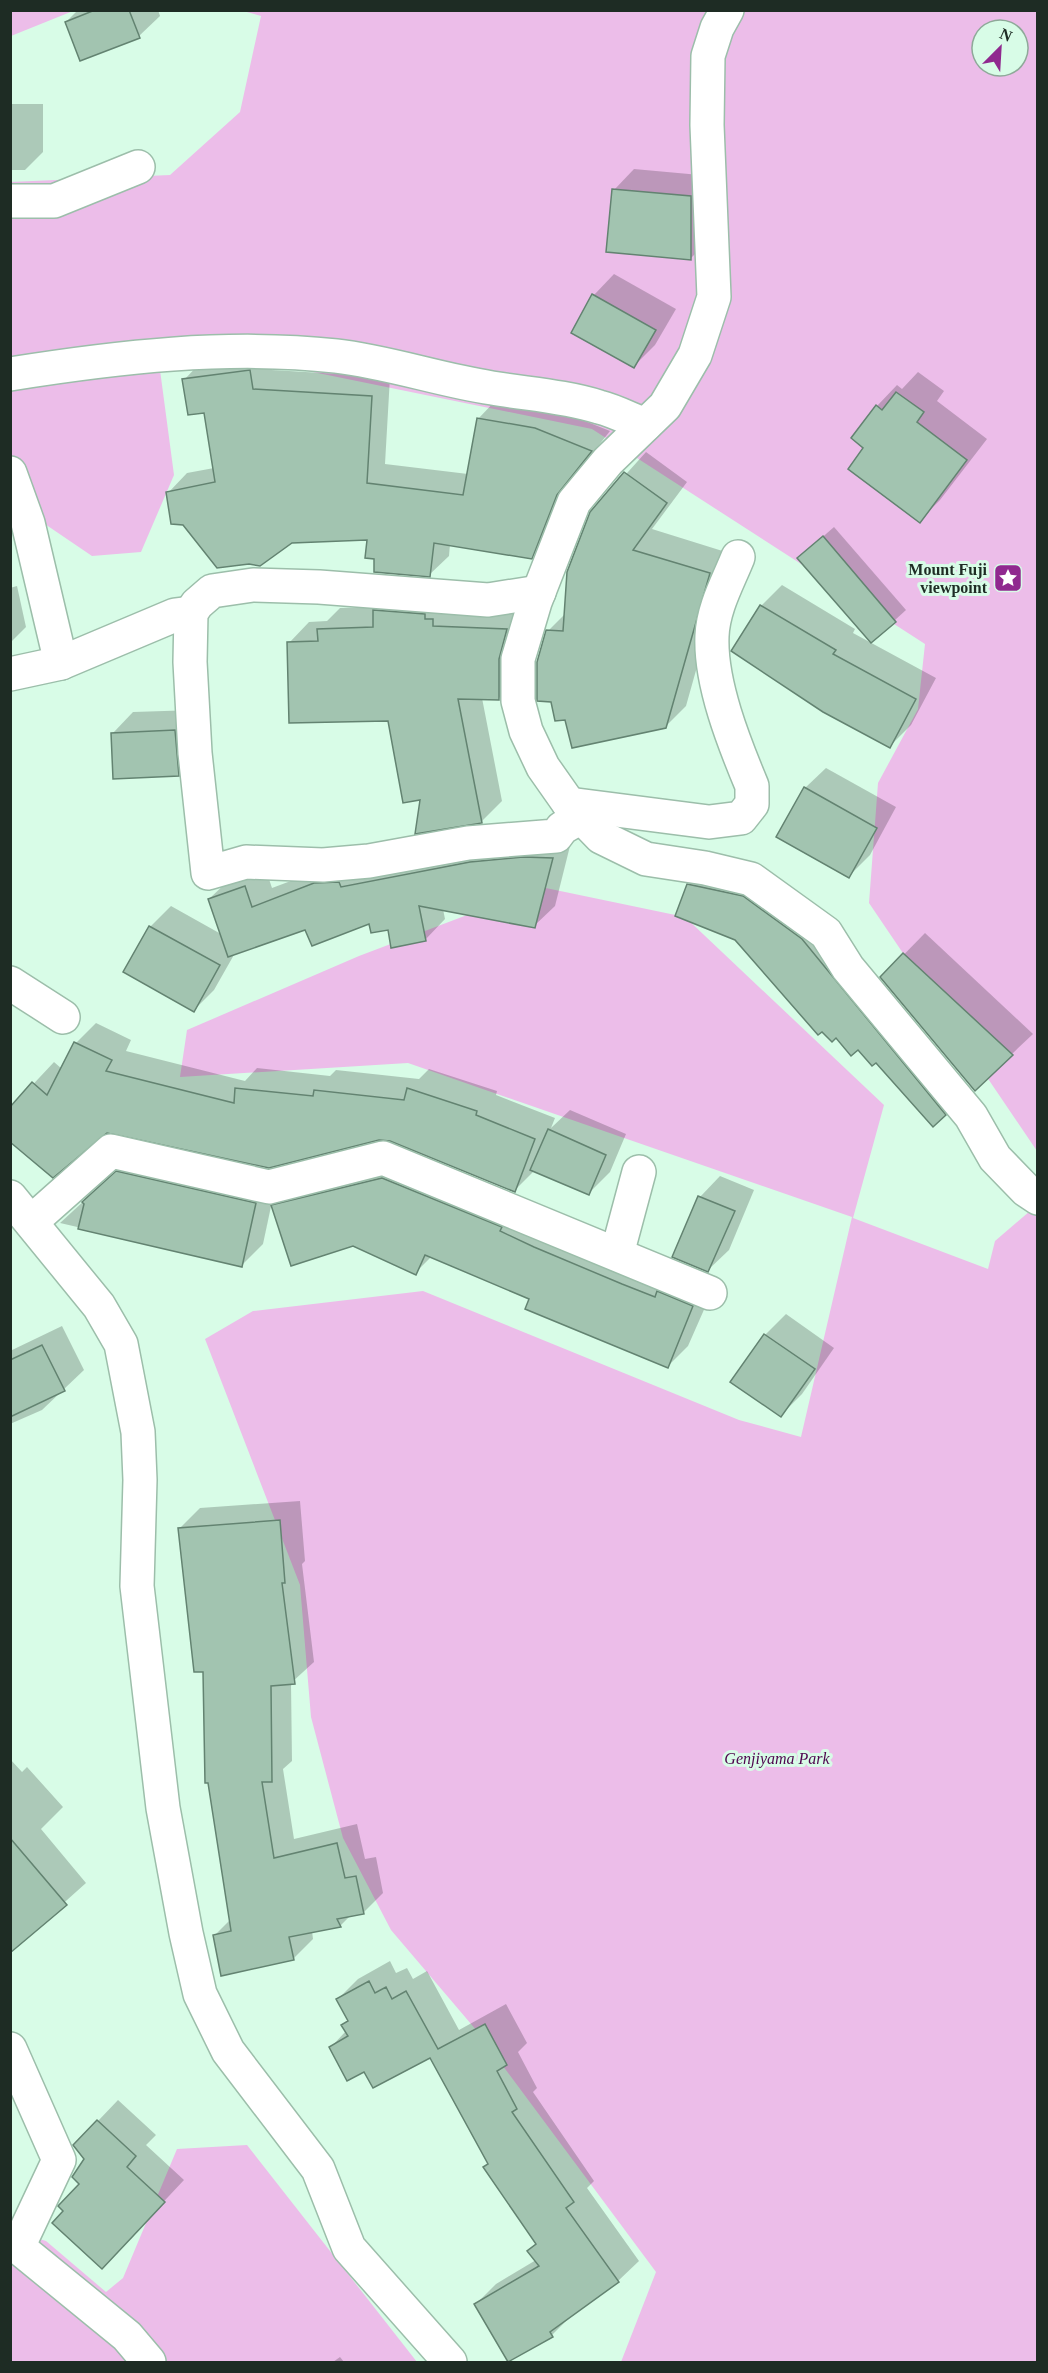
<svg xmlns="http://www.w3.org/2000/svg" width="1048" height="2373" font-family="Georgia,serif">
  <style>
    .green { fill: #ecbde9; fill-rule: evenodd }
    .shadow { fill: #0003 }
    .building { fill: #a2c4b0; stroke: #638371; stroke-width: 1.5 }
    .lines { fill: none; stroke-linecap: round; stroke-linejoin: round }
    .minor-casing { stroke: #9cbeaa; stroke-width: 36 }
    .minor { stroke: #fff; stroke-width: 33 }
    .labels { text-anchor: middle; dominant-baseline: central; stroke-width: 6; stroke-linejoin: round; paint-order: stroke }
    .poi-label { font-size: 16px; font-weight: bold; fill: #1e2c24; stroke: #d8fce7; text-anchor: end }
    .park-label { font-size: 16px; font-style: italic; fill: #4e054e; stroke: #d8fce7 }
  </style>
  <rect width="100%" height="100%" fill="#d8fce7"/>
  <g class="green">
    <path d="M11,10H73V11L11,36Z"/>
    <path d="M243,11H1037V1151L869,903L878,783L918,709L925,644L592,429L156,340L174,475L141,552L92,556L11,501L10,182L170,175L240,112L261,16ZM982,30H1018V66H982Z"/>
    <path d="M541,887L685,917L884,1105L853,1218L988,1269L995,1241L1037,1205V2362H621L656,2272L477,2031L391,1930L343,1838L311,1717L300,1585L205,1339L253,1311L423,1291L739,1420L801,1437L852,1217L408,1063L180,1077L187,1030L359,956Z"/>
    <path d="M247,2145L417,2362H11L10,2230L46,2241L106,2292L123,2278L177,2149Z"/>
  </g>
  <g class="shadow">
    <path d="M78,10H158L160,16L139,36L66,22Z"/>
    <path d="M10,104H43V152L25,170H10Z"/>
    <path d="M634,169L711,176V238L691,258L614,190Z"/>
    <path d="M614,274L676,309L655,345L634,366L594,295Z"/>
    <path d="M269,351L272,370L390,377L385,464L468,474L478,419L497,399L555,409L610,431L576,474L551,538L531,557L450,544L449,556L429,575L376,558L369,538L168,493L187,473L214,468L206,411L184,380L203,360Z"/>
    <path d="M918,372L944,391L937,401L987,439L940,500L919,521L865,447L853,438L877,406L897,385L902,389Z"/>
    <path d="M646,452L687,482L652,529L729,553L686,706L665,727L548,631L566,613L592,512Z"/>
    <path d="M834,527L906,610L872,641L810,548Z"/>
    <path d="M782,585L855,629L853,633L936,678L911,725L890,746L761,606Z"/>
    <path d="M17,586L26,627L10,643V588Z"/>
    <path d="M378,607L527,609L519,678L499,698H482L502,801L481,822L422,799L389,719L289,643L309,622L327,621L340,608Z"/>
    <path d="M195,710L199,754L178,775L113,733L133,712Z"/>
    <path d="M826,768L896,807L870,855L849,876L805,788Z"/>
    <path d="M572,838L555,906L534,926L443,909L445,919L425,940L370,922L306,928L235,953L214,990L194,1010L125,972L150,927L171,906L221,934L209,899L230,879L265,867L272,888L336,864Z"/>
    <path d="M707,866L762,878L964,1096L945,1114L876,1060L836,1036L688,885Z"/>
    <path d="M925,933L1033,1034L975,1089L882,977Z"/>
    <path d="M96,1023L131,1040L126,1051L245,1081L257,1068L330,1076L336,1070L419,1079L429,1069L497,1091L496,1095L555,1118L551,1128L570,1110L626,1134L610,1172L589,1193L535,1170L515,1190L391,1139L10,1109L54,1062L62,1069L76,1043Z"/>
    <path d="M138,1151L276,1183L263,1244L242,1265L60,1223Z"/>
    <path d="M403,1158L714,1287L688,1346L668,1366L531,1299L431,1257L415,1273L273,1206L293,1185Z"/>
    <path d="M720,1176L754,1190L729,1250L708,1270L674,1256L700,1197Z"/>
    <path d="M786,1314L834,1348L802,1394L781,1415L732,1382L765,1335Z"/>
    <path d="M62,1326L84,1370L42,1410L10,1424V1351Z"/>
    <path d="M300,1501L305,1561L302,1564L314,1662L291,1683L292,1761L283,1769L294,1839L357,1824L365,1859L376,1857L383,1893L363,1913L351,1915L340,1926L312,1931L313,1939L293,1959L214,1936L231,1919L204,1670L180,1528L200,1508Z"/>
    <path d="M10,1759L22,1772L27,1767L63,1807L41,1829L86,1883L10,1951Z"/>
    <path d="M390,1961L396,1973L407,1968L413,1979L427,1971L459,2030L506,2004L527,2043L518,2052L537,2088L533,2092L594,2181L587,2188L639,2261L618,2281L572,2315L552,2335L476,2304L496,2284L536,2260L537,2243L489,2163L431,2056L365,2070L331,2047L346,2031L343,2025L349,2020L338,1999L358,1979Z"/>
    <path d="M118,2100L156,2135L146,2145L184,2180L122,2246L65,2211L81,2184L98,2121Z"/>
    <path d="M340,2357L344,2362H333Z"/>
  </g>
  <g class="building">
    <path d="M95,10H129L140,38L80,61L65,22Z"/>
    <path d="M612,189L691,196V260L606,252Z"/>
    <path d="M592,294L656,330L634,368L571,333Z"/>
    <path d="M250,370L253,389L372,396L367,483L463,495L477,418L535,428L592,451L557,495L532,559L434,543L430,577L374,572V559L365,558L367,540L292,543L260,566L249,564L217,568L183,525L171,524L166,492L215,482L204,413L188,415L182,379Z"/>
    <path d="M896,392L924,412L917,422L967,460L920,523L848,469L863,448L851,438L876,405L882,410Z"/>
    <path d="M624,472L667,503L633,550L710,573L666,728L572,748L565,720L555,721L551,702L537,701V662L546,630L563,631L567,572L590,512Z"/>
    <path d="M823,536L896,622L871,643L797,558Z"/>
    <path d="M760,605L836,650L833,654L916,699L890,748L823,712L731,651Z"/>
    <path d="M373,610L425,614V619H433V626L507,629L499,659V700L458,699L482,823L415,834L420,800L403,803L388,721L289,723L287,642L318,641L317,629L373,627Z"/>
    <path d="M175,730L179,776L113,779L111,733Z"/>
    <path d="M804,787L877,828L849,878L776,837Z"/>
    <path d="M523,857L553,858L535,928L419,906L426,941L391,948L388,930L371,933L369,924L312,946L305,930L228,957L208,899L245,886L252,907L314,883L339,882L341,887L470,862Z"/>
    <path d="M687,884L743,896L802,939L946,1115L933,1127L876,1063L872,1066L858,1050L851,1056L836,1038L832,1042L822,1032L818,1035L735,940L675,916Z"/>
    <path d="M149,926L220,965L194,1012L123,972Z"/>
    <path d="M903,953L1013,1055L975,1091L880,977Z"/>
    <path d="M74,1042L112,1060L106,1071L234,1103L235,1088L313,1096L314,1090L404,1100L407,1088L477,1111L476,1115L535,1139L515,1192L390,1141L379,1140L269,1168L107,1133L53,1178L10,1142V1107L32,1082L47,1095Z"/>
    <path d="M548,1129L606,1155L589,1195L530,1170Z"/>
    <path d="M116,1171L256,1203L242,1267L78,1229L84,1204L82,1202Z"/>
    <path d="M382,1178L502,1227L500,1231L534,1247L622,1284L655,1297L657,1291L693,1306L668,1368L525,1309L529,1299L425,1255L416,1275L353,1246L291,1266L271,1205Z"/>
    <path d="M698,1196L735,1211L708,1272L672,1257Z"/>
    <path d="M764,1334L815,1369L781,1417L730,1382Z"/>
    <path d="M42,1345L65,1391L10,1417V1360Z"/>
    <path d="M280,1520L285,1583H282L295,1684L271,1686L272,1782H262L274,1858L337,1843L345,1878L356,1876L364,1914L337,1919L341,1927L289,1937L294,1960L221,1976L213,1935L231,1931L208,1783H205L203,1672H194L178,1528Z"/>
    <path d="M10,1838L67,1905L10,1953Z"/>
    <path d="M369,1981L375,1993L386,1987L392,1999L406,1991L438,2049L485,2024L507,2065L497,2071L517,2109L512,2112L574,2202L566,2208L619,2282L550,2332L553,2337L508,2362L474,2304L539,2266L527,2251L536,2244L483,2167L488,2164L430,2058L373,2088L364,2072L347,2081L329,2047L348,2036L341,2025L348,2021L336,1999Z"/>
    <path d="M97,2120L136,2156L127,2167L165,2202L102,2269L52,2223L63,2211L58,2206L79,2184L72,2177L84,2159L73,2145Z"/>
  </g>
  <g class="lines">
    <g class="minor-casing">
      <g id="minor">
        <path d="M727,10L717,28L708,56L707,125L714,297L695,355L665,406L608,461L574,502L535,602L518,659V701L526,731L543,767L569,804L601,837L646,859L705,868L751,879L826,933L848,968L971,1116L995,1158L1026,1190L1038,1198"/>
        <path d="M10,201H54L138,167"/>
        <path d="M10,374C117,357 228,344 336,356C389,362 439,380 492,388C527,394 564,396 599,407C615,411 630,419 645,425"/>
        <path d="M10,473L28,523L61,663"/>
        <path d="M539,592L488,600L319,587L253,585L212,591L197,604L191,613L190,662L195,753L208,873L246,862L323,865L369,861L468,843L556,836L562,828L581,817"/>
        <path d="M10,674L61,663L175,615L191,613"/>
        <path d="M569,804L709,822L741,818L752,804V786C734,743 710,683 712,636C713,608 728,582 738,557"/>
        <path d="M10,983L63,1017"/>
        <path d="M10,1197L99,1306L121,1344L138,1432L140,1480L137,1586L163,1808L186,1933L200,1994L228,2051L318,2169L349,2248L450,2362"/>
        <path d="M31,1222L111,1151L269,1187L383,1158L710,1293"/>
        <path d="M617,1254L639,1172"/>
        <path d="M10,2049L59,2160L18,2247"/>
        <path d="M10,2246L18,2247L127,2336L149,2362"/>
      </g>
    </g>
    <use href="#minor" class="minor"/>
  </g>
  <defs>
    <g id="sight-square" transform="scale(1.5)"><rect x="-9" y="-9" width="18" height="18" rx="4" fill="#90298f" stroke="#d8fce7"/><path d="M0-6L1.8-2.2L6-1.7L2.9 1.2L3.7 5.4L0 3.3L-3.7 5.4L-2.9 1.2L-6-1.7L-1.8-2.2Z" fill="#fff"/></g>
  </defs>
  <g fill-rule="evenodd">
    <use href="#sight-square" x="1008" y="578"/>
  </g>
  <g class="labels">
    <g class="poi-label">
      <text x="987" y="569">Mount Fuji<tspan x="987" dy="18">viewpoint</tspan></text>
    </g>
    <g class="park-label">
      <text x="777" y="1758">Genjiyama Park</text>
    </g>
  </g>
  <rect width="1048" height="2373" fill="none" stroke="#1e2c24" stroke-width="24"/>
  <g transform="translate(1000 48) rotate(24)"><circle r="28" fill="#d8fce7" stroke="#8ea999" stroke-width="1.5"/>
  <path d="M0-4.5L10 22L0 15L-10 22Z" fill="#90298f"/>
  <text y="-9" font-size="16" font-weight="bold" text-anchor="middle" fill="#1e2c24">N</text>
  </g>
</svg>
